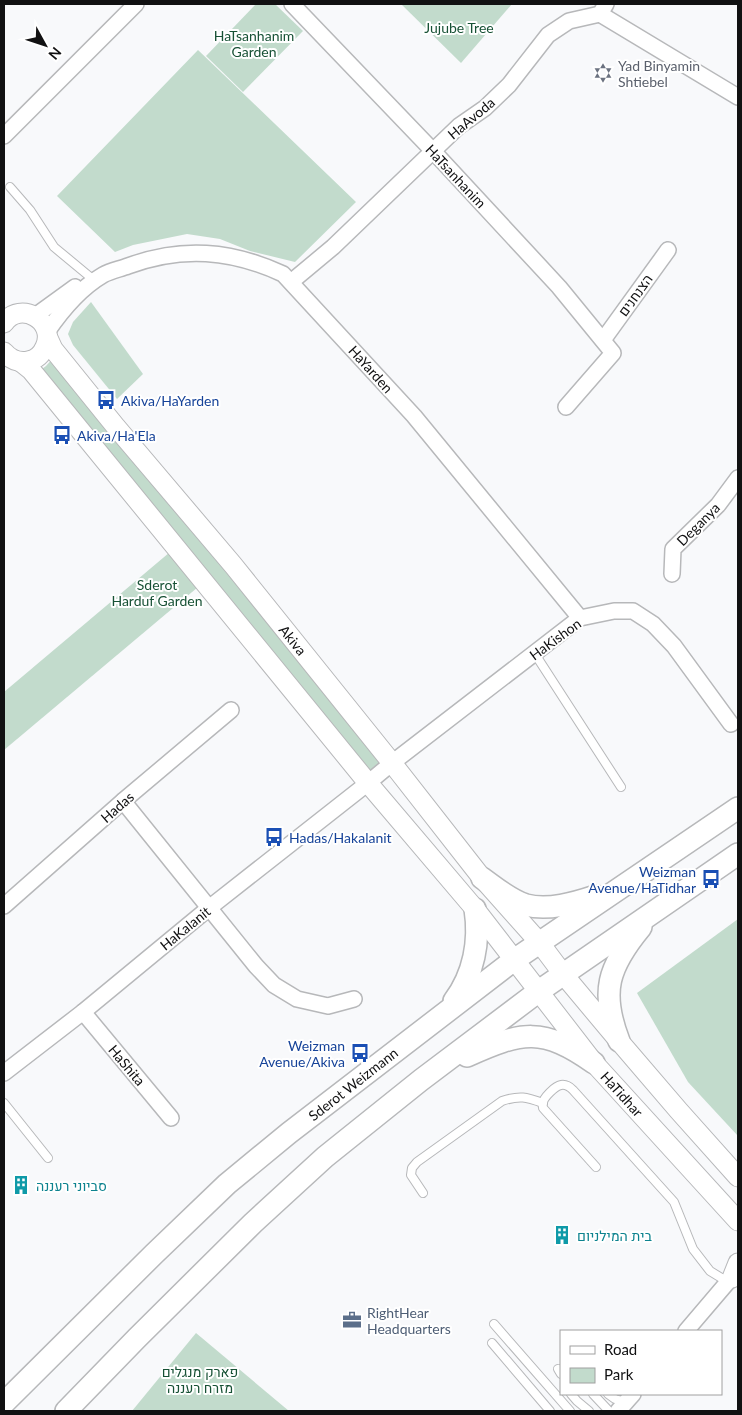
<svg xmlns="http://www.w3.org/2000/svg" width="742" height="1415" font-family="Lato,Heebo,sans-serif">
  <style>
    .green { fill: #c2dbcc }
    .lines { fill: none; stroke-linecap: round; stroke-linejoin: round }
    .service-casing { stroke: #b7b8ba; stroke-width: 10 }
    .minor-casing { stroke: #b7b8ba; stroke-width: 18 }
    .tertiary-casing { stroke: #b7b8ba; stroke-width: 21 }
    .secondary-casing { stroke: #b7b8ba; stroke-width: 24 }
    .service { stroke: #fff; stroke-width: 8 }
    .minor { stroke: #fff; stroke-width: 15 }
    .tertiary { stroke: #fff; stroke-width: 19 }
    .secondary { stroke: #fff; stroke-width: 21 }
    .labels { text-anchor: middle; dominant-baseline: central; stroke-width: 4; stroke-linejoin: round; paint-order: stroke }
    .park-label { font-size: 14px; fill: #175135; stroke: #fff }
    .worship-label { font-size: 14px; fill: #5b616d; stroke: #fff; text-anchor: start }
    .street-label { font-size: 14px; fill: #111112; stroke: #fff }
    .transit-label { font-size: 14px; fill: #164399; stroke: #fff; text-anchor: start }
    .culture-label { font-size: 14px; fill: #0d838f; stroke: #fff; text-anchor: start }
    .service-label { font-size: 14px; fill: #4e5e75; stroke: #fff; text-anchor: start }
  </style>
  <rect width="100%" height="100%" fill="#f8f9fb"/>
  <g class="green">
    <path d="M256,4H275L303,31L243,92L206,56Z"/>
    <path d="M401,4H512L461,63Z"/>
    <path d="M198,50L356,202L295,262L250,251L220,239L187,234L133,245L115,252L57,196Z"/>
    <path d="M91,302L143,374L117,399L73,345L68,334L73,322Z"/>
    <path d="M54,357L383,759L369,772L38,372L46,366Z"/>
    <path d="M176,547L204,582L4,750V692Z"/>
    <path d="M738,919V1136L688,1082L637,993Z"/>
    <path d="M196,1333L289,1411H132Z"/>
  </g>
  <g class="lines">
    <g class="service-casing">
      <g id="service">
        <path d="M10,187L30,210L54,247L95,281"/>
        <path d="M535,654L621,787"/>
        <path d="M4,1103L48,1158"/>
        <path d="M596,1167L543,1108C543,1106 542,1105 543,1103C543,1098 555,1086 561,1085C566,1084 570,1087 573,1090L674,1202L693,1249L710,1271L728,1282"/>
        <path d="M423,1193L411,1175L412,1168L417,1162L502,1101C520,1095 526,1097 543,1103"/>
        <path d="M494,1324L570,1411"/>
        <path d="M492,1343L550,1411"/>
        <path d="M558,1369L561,1374"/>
        <path d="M571,1394L577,1401L589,1411"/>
        <path d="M593,1394L609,1411"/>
        <path d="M608,1394L615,1399L626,1402"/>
      </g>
    </g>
    <g class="minor-casing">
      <g id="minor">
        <path d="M292,4L433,151L559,287L613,353L566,407"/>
        <path d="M600,14L738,97"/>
        <path d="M4,136L136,4"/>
        <path d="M291,282L333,247L459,126L485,108L509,85L548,35L569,21L600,14L606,4"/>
        <path d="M35,316L75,287"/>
        <path d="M47,332C62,310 79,289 103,275C110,271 120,269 128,266C182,246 231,250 283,274L414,416L580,618"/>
        <path d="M603,340L668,250"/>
        <path d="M672,574L673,549L718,505L738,478"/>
        <path d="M123,801L256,966L274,985L297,999L328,1006L354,999"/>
        <path d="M4,906L123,801L231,710"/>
        <path d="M83,1012L171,1118"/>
        <path d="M4,1073L83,1012L209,908L368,783L392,763L580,618L614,611H633L653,624L674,646L731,724"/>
        <path d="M686,1331L738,1270"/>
        <path d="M618,1411L633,1394"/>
      </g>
    </g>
    <g class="tertiary-casing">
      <g id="tertiary">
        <path d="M4,323C20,300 57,321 45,347C42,354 36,360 28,361C18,363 10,359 4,352"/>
        <path d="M48,338L53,349L116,427L233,565L392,763L482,878L539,942L563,974L619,1041L679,1111L738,1177"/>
        <path d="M21,362L31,370L368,783L475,909L594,1063L738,1221"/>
        <path d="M732,1278L738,1263"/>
      </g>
    </g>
    <g class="secondary-casing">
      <g id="secondary">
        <path d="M482,878C496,888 510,900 526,905C548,911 575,903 596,896"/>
        <path d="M454,1001C474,974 480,941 475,909"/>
        <path d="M619,1041C600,992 608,967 641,927"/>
        <path d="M467,1056C522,1031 543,1027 594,1063"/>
        <path d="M4,1403L154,1254L227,1184L289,1133L514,960L738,808"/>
        <path d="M66,1411L137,1338L253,1223L325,1157L421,1080L539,991L738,854"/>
      </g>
    </g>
    <use href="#service" class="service"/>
    <use href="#minor" class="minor"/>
    <use href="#tertiary" class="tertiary"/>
    <use href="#secondary" class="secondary"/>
  </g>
  <defs>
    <g id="synagogue-bare" transform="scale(1.5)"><path d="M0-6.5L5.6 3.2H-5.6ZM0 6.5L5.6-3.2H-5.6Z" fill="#6b7280" stroke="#fff" stroke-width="2.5" paint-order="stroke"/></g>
    <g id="bus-bare" transform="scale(1.5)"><path d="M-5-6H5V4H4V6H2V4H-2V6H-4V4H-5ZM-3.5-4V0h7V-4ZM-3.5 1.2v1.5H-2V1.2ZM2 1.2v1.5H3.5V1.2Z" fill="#1a4fb4" stroke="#fff" stroke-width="2.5" paint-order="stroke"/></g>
    <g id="building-bare" transform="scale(1.5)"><path d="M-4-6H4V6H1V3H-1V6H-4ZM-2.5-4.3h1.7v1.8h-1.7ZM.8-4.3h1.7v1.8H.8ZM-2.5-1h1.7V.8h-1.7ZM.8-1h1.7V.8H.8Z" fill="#0f9aa8" stroke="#fff" stroke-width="2.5" paint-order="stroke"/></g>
    <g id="office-bare" transform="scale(1.5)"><path d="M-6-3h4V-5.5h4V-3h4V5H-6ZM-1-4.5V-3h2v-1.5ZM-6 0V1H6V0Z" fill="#5c6f8a" stroke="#fff" stroke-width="2.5" paint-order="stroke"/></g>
  </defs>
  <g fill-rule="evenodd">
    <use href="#synagogue-bare" x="603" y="73"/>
    <use href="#bus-bare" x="106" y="400"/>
    <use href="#bus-bare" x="62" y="435"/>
    <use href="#bus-bare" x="274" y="837"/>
    <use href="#bus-bare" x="711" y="879"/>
    <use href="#bus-bare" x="360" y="1053"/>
    <use href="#building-bare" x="21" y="1185"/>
    <use href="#building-bare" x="562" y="1235"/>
    <use href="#office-bare" x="352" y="1320"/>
  </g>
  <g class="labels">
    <g class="park-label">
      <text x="459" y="27">Jujube Tree</text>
      <text x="254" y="35">HaTsanhanim<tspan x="254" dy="16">Garden</tspan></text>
      <text x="157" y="584">Sderot<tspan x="157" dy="16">Harduf Garden</tspan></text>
      <text x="200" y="1371">פארק מנגלים<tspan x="200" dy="16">מזרח רעננה</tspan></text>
    </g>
    <g class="worship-label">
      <text x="618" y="65">Yad Binyamin<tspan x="618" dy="16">Shtiebel</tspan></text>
    </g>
    <g class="street-label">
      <text transform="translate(471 118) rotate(-40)">HaAvoda</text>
      <text transform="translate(456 176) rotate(47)">HaTsanhanim</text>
      <text transform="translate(635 295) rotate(-54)">הצנחנים</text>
      <text transform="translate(371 369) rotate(48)">HaYarden</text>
      <text transform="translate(698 524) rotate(-45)">Deganya</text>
      <text transform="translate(555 639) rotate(-36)">HaKishon</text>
      <text transform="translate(293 640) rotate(51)">Akiva</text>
      <text transform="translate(117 807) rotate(-41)">Hadas</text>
      <text transform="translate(185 928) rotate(-39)">HaKalanit</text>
      <text transform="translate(127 1065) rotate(50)">HaShita</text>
      <text transform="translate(353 1084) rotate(-38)">Sderot Weizmann</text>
      <text transform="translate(622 1094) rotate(48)">HaTidhar</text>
    </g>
    <g class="transit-label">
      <text x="121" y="400">Akiva/HaYarden</text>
      <text x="77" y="435">Akiva/Ha'Ela</text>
      <text x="289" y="837">Hadas/Hakalanit</text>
      <text x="696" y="871" text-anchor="end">Weizman<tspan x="696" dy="16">Avenue/HaTidhar</tspan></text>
      <text x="345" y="1045" text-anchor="end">Weizman<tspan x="345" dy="16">Avenue/Akiva</tspan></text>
    </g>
    <g class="culture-label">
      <text x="36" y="1185">סביוני רעננה</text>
      <text x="577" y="1235">בית המילניום</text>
    </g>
    <g class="service-label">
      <text x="367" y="1312">RightHear<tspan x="367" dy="16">Headquarters</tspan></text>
    </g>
  </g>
  <rect width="742" height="1415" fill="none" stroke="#111112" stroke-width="10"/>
  <rect x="560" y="1330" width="162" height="65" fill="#ffffff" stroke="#a0a0a0"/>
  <rect x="570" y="1346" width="25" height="8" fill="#ffffff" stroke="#a0a0a0"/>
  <text x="604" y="1355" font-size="15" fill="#111112">Road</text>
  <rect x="570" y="1368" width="25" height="15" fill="#c2dbcc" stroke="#a0a0a0"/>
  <text x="604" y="1380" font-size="15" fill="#111112">Park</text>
  <g transform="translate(45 45) rotate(130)" stroke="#ffffff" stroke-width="4" paint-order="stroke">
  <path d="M0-4L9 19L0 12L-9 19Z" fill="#111112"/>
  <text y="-8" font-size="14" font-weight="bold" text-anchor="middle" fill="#111112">N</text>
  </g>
</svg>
